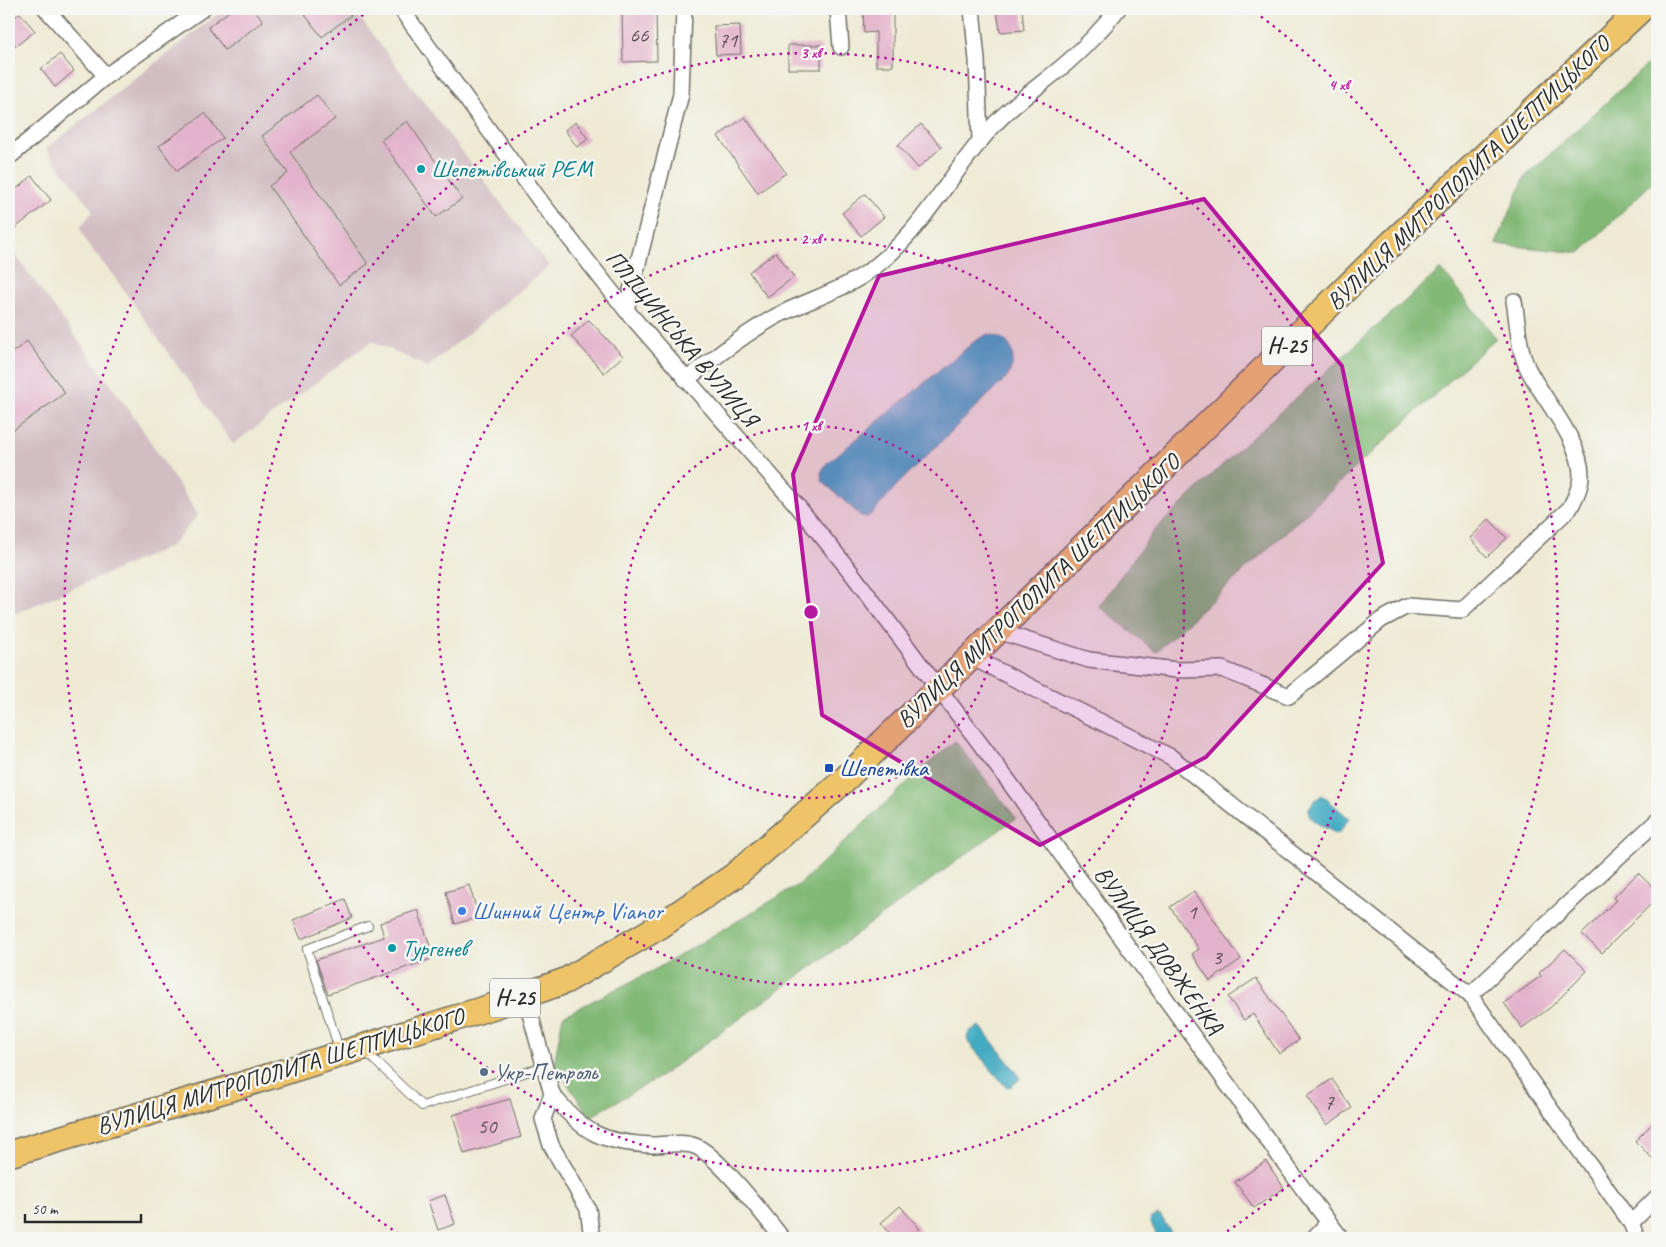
<svg xmlns="http://www.w3.org/2000/svg" width="1666" height="1247" font-family="Caveat,sans-serif">
  <style>
    .industrial { fill: #d2bec2 }
    .forest { fill: #80b875; stroke: #567250 }
    .water { fill: #43abc2; stroke: #376b76 }
    .building { fill: #e3b2cb }
    .lines { fill: none; stroke-linecap: round; stroke-linejoin: round }
    .service-casing { stroke: #6f6e66; stroke-width: 10 }
    .minor-casing { stroke: #6f6e66; stroke-width: 18 }
    .primary-casing { stroke: #6f6e66; stroke-width: 28 }
    .service { stroke: #fff; stroke-width: 8 }
    .minor { stroke: #fff; stroke-width: 15 }
    .primary { stroke: #efc469; stroke-width: 25 }
    .marked { fill: #b5179e; fill-opacity: 0.2; stroke: #b5179e; stroke-width: 4; stroke-linejoin: round }
    .ring { fill: none; stroke: #b5179e; stroke-width: 2.5; stroke-dasharray: 2.5 5 }
    .culture-dot { fill: #0f9aa8; stroke: #f6f6f2; stroke-width: 2 }
    .transit-dot { fill: #1a4fb4; stroke: #f6f6f2; stroke-width: 2 }
    .shop-dot { fill: #3f7fe0; stroke: #f6f6f2; stroke-width: 2 }
    .service-dot { fill: #5c6f8a; stroke: #f6f6f2; stroke-width: 2 }
    .labels { text-anchor: middle; dominant-baseline: central; stroke-width: 5; stroke-linejoin: round; paint-order: stroke }
    .number-label { font-size: 21px; fill: #594d53 }
    .shield { fill: #f6f6f2; stroke: #686867; stroke-width: 1 }
    .shield-label { font-size: 22px; font-weight: bold; fill: #2b2b2b }
    .culture-label { font-size: 24px; fill: #0d838f; stroke: #f6f6f2; text-anchor: start }
    .street-label { font-size: 24px; fill: #2b2b2b; stroke: #f6f6f2 }
    .transit-label { font-size: 24px; fill: #164399; stroke: #f6f6f2; text-anchor: start }
    .shop-label { font-size: 24px; fill: #366cbe; stroke: #f6f6f2; text-anchor: start }
    .service-label { font-size: 24px; fill: #4e5e75; stroke: #f6f6f2; text-anchor: start }
    .centre { fill: #b5179e; stroke: #f6f6f2; stroke-width: 2.5 }
    .ring-label { font-size: 15px; text-anchor: middle; font-weight: bold; fill: #b5179e; stroke: #f6f6f2; stroke-width: 5; stroke-linejoin: round; paint-order: stroke }
  </style>
  <rect width="100%" height="100%" fill="#f6f6f2"/>
  <filter id="ink" filterUnits="userSpaceOnUse"><feTurbulence type="fractalNoise" baseFrequency=".02" numOctaves="2"/><feDisplacementMap in="SourceGraphic" scale="10" xChannelSelector="R" yChannelSelector="G"/><feConvolveMatrix kernelMatrix="1 2 1 2 8 2 1 2 1" color-interpolation-filters="sRGB"/></filter>
  <filter id="wash" filterUnits="userSpaceOnUse"><feTurbulence type="fractalNoise" baseFrequency=".0096" numOctaves="4" result="noise"/><feDisplacementMap in="SourceGraphic" scale="20" xChannelSelector="R" yChannelSelector="G"/><feGaussianBlur stdDeviation="1.12" result="paint"/><feColorMatrix in="noise" values="0 0 0 0 0 0 0 0 0 0 0 0 0 0 0 0 0 1.4 0 .05"/><feComposite in="paint" operator="in"/></filter>
  <g filter="url(#wash)">
    <rect width="100%" height="100%" fill="#eeead4"/>
    <g class="industrial">
      <path d="M224,9H353L549,266L428,367L372,341L233,444L113,275L88,245L80,228L93,211L46,149Z"/>
      <path d="M9,246L135,418L198,515L171,546L9,616Z"/>
    </g>
    <g class="forest">
      <path d="M1657,56V178L1580,253L1496,244L1525,177Z"/>
      <path d="M1441,269L1496,338L1156,652L1099,606L1154,531L1239,449Z"/>
      <path d="M955,741L1016,818L661,1076L590,1117L554,1064L563,1016L656,969L800,884L912,778Z"/>
    </g>
    <g class="water">
      <path d="M988,334C1013,338 1018,355 1008,376L896,486L873,513L867,517L861,516L822,481L821,473L825,465L975,341Z"/>
      <path d="M1322,795L1349,818L1340,832L1337,834C1318,823 1292,816 1322,795Z"/>
      <path d="M980,1026L1021,1078L1012,1086L1006,1087L968,1042L967,1037L970,1031Z"/>
      <path d="M1157,1215L1161,1216L1174,1238H1158L1150,1221L1151,1218Z"/>
    </g>
    <g id="blocks">
      <g class="building">
        <path d="M232,9H254L263,21L225,50L208,27Z"/>
        <path d="M314,9H359L322,37L305,15Z"/>
        <path d="M622,9H656L657,61L623,62Z"/>
        <path d="M863,9H893V66H876V32L864,33Z"/>
        <path d="M997,9H1022L1024,30L1000,32Z"/>
        <path d="M20,13L35,31L16,46L9,37V22Z"/>
        <path d="M740,25L741,54L716,55L714,26Z"/>
        <rect x="788" y="45" width="33" height="24"/>
        <path d="M60,54L74,71L55,87L41,69Z"/>
        <path d="M317,95L335,119L290,152L368,264L339,285L269,186L288,173L262,136Z"/>
        <path d="M205,113L223,138L177,171L159,146Z"/>
        <path d="M745,117L786,173L758,193L718,136Z"/>
        <path d="M407,121L462,199L436,217L381,140Z"/>
        <path d="M576,122L588,139L577,147L565,130Z"/>
        <path d="M921,124L942,147L918,168L898,145Z"/>
        <path d="M32,176L51,200L9,233V195Z"/>
        <path d="M865,194L884,217L861,236L842,213Z"/>
        <path d="M776,252L794,277L767,297L749,272Z"/>
        <path d="M589,320L623,356L604,373L571,336Z"/>
        <path d="M27,341L65,393L9,433V355Z"/>
        <path d="M1489,519L1507,538L1487,557L1470,538Z"/>
        <path d="M1638,873L1657,891V898L1602,953L1582,934L1616,900L1613,898Z"/>
        <path d="M469,885L479,917L455,924L446,892Z"/>
        <path d="M1194,891L1241,959L1210,981L1192,954L1199,949L1170,907Z"/>
        <path d="M345,899L352,918L301,939L293,920Z"/>
        <path d="M418,910L434,958L328,994L316,960L384,937L380,923Z"/>
        <path d="M1565,949L1587,971L1551,1007L1522,1028L1504,1003L1541,976L1539,973Z"/>
        <path d="M1256,978L1299,1040L1279,1054L1253,1014L1244,1020L1228,997Z"/>
        <path d="M1332,1079L1352,1108L1327,1125L1307,1096Z"/>
        <path d="M510,1099L521,1137L464,1154L453,1115Z"/>
        <path d="M1657,1119V1163L1635,1141Z"/>
        <path d="M1266,1161L1284,1188L1254,1208L1235,1182Z"/>
        <path d="M445,1195L455,1224L438,1230L428,1201Z"/>
        <path d="M900,1206L920,1229L909,1238H894L881,1223Z"/>
      </g>
    </g>
  </g>
  <g filter="url(#ink)">
    <use href="#blocks" fill-opacity="0" stroke="#6f6e66" stroke-width="1"/>
    <g class="lines">
      <g class="service-casing">
        <g id="service">
          <path d="M364,1050L422,1106L545,1066"/>
          <path d="M340,1052L307,949L368,926"/>
        </g>
      </g>
      <g class="minor-casing">
        <g id="minor">
          <path d="M46,9L106,76"/>
          <path d="M401,9L541,202L626,310L795,503L850,571L1009,782L1304,1190L1341,1238"/>
          <path d="M838,9L841,47"/>
          <path d="M972,9L977,60L980,141"/>
          <path d="M9,157L106,76L202,9"/>
          <path d="M626,310L681,94L684,9"/>
          <path d="M686,380C714,358 742,336 773,318C802,302 837,293 865,274C921,236 949,173 994,125C1016,101 1044,83 1069,61C1087,45 1103,28 1118,9"/>
          <path d="M998,631L1089,660L1177,670L1222,669L1289,696L1381,620L1407,606L1462,610L1570,508C1575,498 1581,487 1581,475C1581,441 1543,399 1528,369C1518,349 1518,323 1514,301"/>
          <path d="M971,657L1171,757L1470,995L1631,1223L1637,1238"/>
          <path d="M525,995L552,1094L543,1119L551,1145L588,1209L592,1238"/>
          <path d="M1470,995L1657,821"/>
          <path d="M552,1094C583,1133 602,1143 653,1145C667,1145 682,1141 695,1146C717,1154 766,1218 782,1238"/>
          <path d="M1631,1223L1657,1197"/>
          <path d="M1314,1238L1329,1222"/>
        </g>
      </g>
      <g class="primary-casing">
        <path id="primary" d="M9,1154L255,1081L494,1006L565,981L660,926L734,876L840,784L971,657L1392,243L1641,9"/>
      </g>
      <use href="#service" class="service"/>
      <use href="#minor" class="minor"/>
      <use href="#primary" class="primary"/>
    </g>
  </g>
  <path class="marked" d="M1204,199L1342,366L1383,563L1206,757L1040,845L822,715L793,474L879,276Z"/>
  <g class="ring">
    <circle cx="811" cy="612" r="186"/>
    <circle cx="811" cy="612" r="373"/>
    <circle cx="811" cy="612" r="559"/>
    <path d="M405 1238A746 746 0 0 1 367 12M1255 12A746 746 0 0 1 1217 1238"/>
  </g>
  <g class="culture-dot">
    <circle cx="421" cy="169" r="5"/>
    <circle cx="392" cy="948" r="5"/>
  </g>
  <rect class="transit-dot" x="824" y="763" width="10" height="10" rx="2.5"/>
  <circle class="shop-dot" cx="462" cy="911" r="5"/>
  <circle class="service-dot" cx="484" cy="1072" r="5"/>
  <g class="labels">
    <g class="number-label">
      <text x="639" y="35">66</text>
      <text x="728" y="40">71</text>
      <text x="1192" y="912">1</text>
      <text x="1217" y="957">3</text>
      <text x="1329" y="1102">7</text>
      <text x="487" y="1126">50</text>
    </g>
    <g class="shield">
      <rect x="1262" y="326.5" width="50" height="39" rx="4"/>
      <rect x="490" y="978.5" width="50" height="39" rx="4"/>
    </g>
    <g class="shield-label">
      <text x="1287" y="346">Н-25</text>
      <text x="515" y="998">Н-25</text>
    </g>
    <g class="culture-label">
      <text x="431" y="169">Шепетівський РЕМ</text>
      <text x="402" y="948">Тургенев</text>
    </g>
    <g class="street-label">
      <text transform="translate(1468 173) rotate(-44)">ВУЛИЦЯ МИТРОПОЛИТА ШЕПТИЦЬКОГО</text>
      <text transform="translate(682 338) rotate(50)">ПЛІЩИНСЬКА ВУЛИЦЯ</text>
      <text transform="translate(1038 591) rotate(-44)">ВУЛИЦЯ МИТРОПОЛИТА ШЕПТИЦЬКОГО</text>
      <text transform="translate(1159 950) rotate(54)">ВУЛИЦЯ ДОВЖЕНКА</text>
      <text transform="translate(280 1071) rotate(-17)">ВУЛИЦЯ МИТРОПОЛИТА ШЕПТИЦЬКОГО</text>
    </g>
    <g class="transit-label">
      <text x="839" y="768">Шепетівка</text>
    </g>
    <g class="shop-label">
      <text x="472" y="911">Шинний Центр Vianor</text>
    </g>
    <g class="service-label">
      <text x="494" y="1072">Укр-Петроль</text>
    </g>
  </g>
  <circle cx="811" cy="612" r="8" class="centre"/>
  <g class="ring-label">
    <text x="811" y="58">3 хв</text>
    <text x="1339" y="90">4 хв</text>
    <text x="811" y="244">2 хв</text>
    <text x="811" y="431">1 хв</text>
  </g>
  <rect width="1666" height="1247" fill="none" stroke="#f6f6f2" stroke-width="30"/>
  <path d="M25 1214v8h116v-8" fill="none" stroke="#2b2b2b" stroke-width="2.5"/>
  <text x="32" y="1214" font-size="15" fill="#2b2b2b" stroke="#f6f6f2" stroke-width="4" paint-order="stroke">50 m</text>
</svg>
